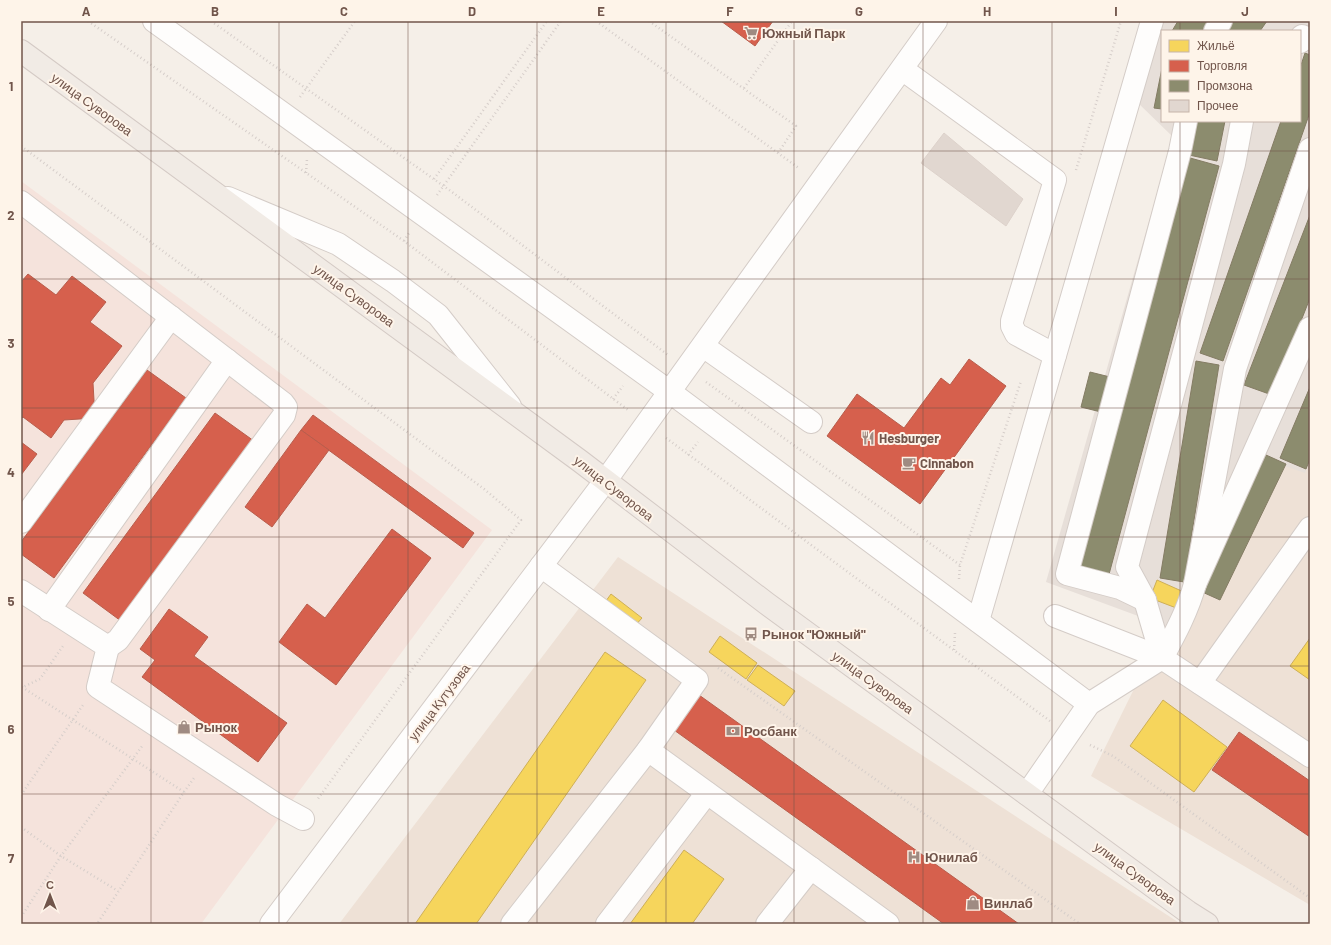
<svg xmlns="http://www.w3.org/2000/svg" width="1331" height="945" font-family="Barlow,sans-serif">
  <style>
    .residential { fill: #eee1d6 }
    .commercial { fill: #f5e3dc }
    .industrial { fill: #e7dfd9; fill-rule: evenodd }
    .homes { fill: #f6d55c; stroke: #ceaf57 }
    .shops { fill: #d6604d; stroke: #b85d4c }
    .industry { fill: #8c8c6e; stroke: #847c64 }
    .building { fill: #e1d7d0; stroke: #ddd2cb }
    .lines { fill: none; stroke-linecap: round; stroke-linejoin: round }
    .minor-casing { stroke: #d4ccc7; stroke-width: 24 }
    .major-casing { stroke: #d4cac5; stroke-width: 24 }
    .path { stroke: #d6ceca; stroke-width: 2.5; stroke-dasharray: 1 3; stroke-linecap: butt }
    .minor { stroke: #fefdfc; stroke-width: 22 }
    .major { stroke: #f1ebe5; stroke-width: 22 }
    .grid { fill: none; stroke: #71554b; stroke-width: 1; stroke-opacity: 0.55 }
    .labels { text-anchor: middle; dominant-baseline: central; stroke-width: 4; stroke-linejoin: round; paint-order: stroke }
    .poi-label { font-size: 13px; font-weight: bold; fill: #71554b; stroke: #fef4e9; text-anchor: start }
    .street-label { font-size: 13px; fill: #71554b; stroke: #fef4e9 }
    .neatline { fill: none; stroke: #71554b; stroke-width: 1.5 }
    .grid-label { font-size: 13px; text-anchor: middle; font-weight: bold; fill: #71554b }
  </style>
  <rect width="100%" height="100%" fill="#f5efe8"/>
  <g class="residential">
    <path d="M1310,333V905L1091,776Z"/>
    <path d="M618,557L1181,924H339Z"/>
  </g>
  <path class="commercial" d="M21,181L492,530L201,924H21Z"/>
  <path class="industrial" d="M1159,21H1310V461L1305,473L1270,461L1176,630L1046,582L1173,137L1137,102ZM1162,31H1300V121H1162Z"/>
  <g class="homes">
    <path d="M1157,580L1186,593L1179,609L1150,598Z"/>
    <path d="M611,594L642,618L633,628L603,605Z"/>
    <path d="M720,636L757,663L746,679L709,652Z"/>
    <path d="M1310,638V680L1290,666Z"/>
    <path d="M605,652L646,680L476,924H415Z"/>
    <path d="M758,665L795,691L784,706L747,680Z"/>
    <path d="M1163,700L1227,747L1194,792L1130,746Z"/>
    <path d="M684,850L724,879L692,924H630Z"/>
  </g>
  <g class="shops">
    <path d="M721,21H773L755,46Z"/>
    <path d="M28,274L56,295L72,276L106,302L90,322L122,346L93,383L95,418L64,420L51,438L23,417L21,419V282Z"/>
    <path d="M969,359L1006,386L920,504L827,436L857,394L904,428L941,378L950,385Z"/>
    <path d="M147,370L186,398L54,578L21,554V542Z"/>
    <path d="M215,413L254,441L121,621L83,593Z"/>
    <path d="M313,415L474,533L463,548L301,430Z"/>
    <path d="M301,430L329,450L272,527L245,507Z"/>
    <path d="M21,442L37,454L21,475Z"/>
    <path d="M392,529L431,558L336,685L279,642L307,604L325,618Z"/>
    <path d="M169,609L208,637L194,656L287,723L258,762L142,677L155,660L140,649Z"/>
    <path d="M699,695L1019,924H944L674,730Z"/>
    <path d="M1239,732L1310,781V837L1212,770Z"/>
  </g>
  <g class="industry">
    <path d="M1178,21H1208L1202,31H1172Z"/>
    <path d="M1234,21H1267L1260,31H1227Z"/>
    <path d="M1305,53L1310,55V112L1223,361L1200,353L1281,121H1300V68Z"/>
    <path d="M1162,68V109L1154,108Z"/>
    <path d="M1196,121H1225L1217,161L1189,155Z"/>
    <path d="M1183,156L1219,166L1108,578L1072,568Z"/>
    <path d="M1310,215V298L1272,395L1244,385Z"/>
    <path d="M1196,361L1219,365L1184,582L1160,578Z"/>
    <path d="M1090,372L1114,378L1105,413L1081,407Z"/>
    <path d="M1310,387V459L1306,469L1280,458Z"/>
    <path d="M1266,455L1286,464L1220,600L1200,591Z"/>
  </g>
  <path class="building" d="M944,133L1023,199L1006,226L921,163Z"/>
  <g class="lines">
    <g class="minor-casing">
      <g id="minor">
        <path d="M154,21L670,392L1089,704"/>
        <path d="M1215,31L1221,21"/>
        <path d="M1300,42L1302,36L1310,39"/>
        <path d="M902,69L1055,180L1012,321V326L1016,334L1055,355"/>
        <path d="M228,198L338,244L393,281L438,315L510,406"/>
        <path d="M21,202L283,403L286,407L284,415L118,640L108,647"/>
        <path d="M703,346L811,422"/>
        <path d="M21,522L171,317"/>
        <path d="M541,566L697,680L648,750L888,924"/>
        <path d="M1195,584L1235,369L1310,149"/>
        <path d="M21,591L108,647L98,687L277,805L303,819"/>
        <path d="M1145,600L1120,588L1067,574L1180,151L1186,121"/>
        <path d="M49,610L227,360"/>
        <path d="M1055,616L1162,658"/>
        <path d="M978,621L1152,21"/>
        <path d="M1162,658L1145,600L1127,567L1234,164L1242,121"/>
        <path d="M1162,658C1175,634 1188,610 1195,584L1310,328"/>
        <path d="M1200,683L1310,528"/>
        <path d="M1027,794L1089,704L1162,658L1310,756"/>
        <path d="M271,924L606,480L936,21"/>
        <path d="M512,924L648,750"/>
        <path d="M607,924L707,793"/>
        <path d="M767,924L811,868"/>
      </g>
    </g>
    <g class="major-casing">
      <path id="major" d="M21,51L580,461L766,603L1188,912L1207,924"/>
    </g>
    <g class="path">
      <path d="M88,21L404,241L628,410"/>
      <path d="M211,21L452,192L668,355"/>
      <path d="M596,21L800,169"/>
      <path d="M649,21L796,126L778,153"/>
      <path d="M744,88L792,21"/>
      <path d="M300,97L355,21"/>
      <path d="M21,146L484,489L521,520L317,800"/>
      <path d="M1076,170L1121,21"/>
      <path d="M306,173L307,159"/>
      <path d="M434,179L547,21"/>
      <path d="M437,195L561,21"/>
      <path d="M404,241L409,233"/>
      <path d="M706,382L960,565L1021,381"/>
      <path d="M613,399L623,386"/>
      <path d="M666,438L1050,721"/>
      <path d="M688,455L698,442"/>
      <path d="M959,579L960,565"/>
      <path d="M954,650L955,633"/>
      <path d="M718,668L1080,924"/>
      <path d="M22,687L184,792L97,924"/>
      <path d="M21,688L40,679L63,646"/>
      <path d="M1090,745L1113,756L1310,898"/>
      <path d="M184,792L194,778"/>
      <path d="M21,795L83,705"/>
      <path d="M21,827L61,856L118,891"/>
      <path d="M21,917L61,856L143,745"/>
    </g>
    <use href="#minor" class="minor"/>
    <use href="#major" class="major"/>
  </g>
  <path class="grid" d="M151,21V924M279,21V924M408,21V924M537,21V924M666,21V924M794,21V924M923,21V924M1052,21V924M1180,21V31M1180,121V924M21,151H1310M21,279H1310M21,408H1310M21,537H1310M21,666H1310M21,794H1310"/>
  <defs>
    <g id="supermarket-bare" transform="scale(1.08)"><path d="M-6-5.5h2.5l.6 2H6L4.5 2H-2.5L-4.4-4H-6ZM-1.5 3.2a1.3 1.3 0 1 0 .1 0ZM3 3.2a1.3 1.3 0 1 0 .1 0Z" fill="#9f8b82" stroke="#fef4e9" stroke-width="2.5" paint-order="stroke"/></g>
    <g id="restaurant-bare" transform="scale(1.08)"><path d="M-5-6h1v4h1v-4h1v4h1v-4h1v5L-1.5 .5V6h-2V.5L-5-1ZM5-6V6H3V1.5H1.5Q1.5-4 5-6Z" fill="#9f8b82" stroke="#fef4e9" stroke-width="2.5" paint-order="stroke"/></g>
    <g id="cafe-bare" transform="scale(1.08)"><path d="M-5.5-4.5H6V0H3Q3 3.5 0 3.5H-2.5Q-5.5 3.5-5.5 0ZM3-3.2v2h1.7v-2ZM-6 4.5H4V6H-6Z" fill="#9f8b82" stroke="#fef4e9" stroke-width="2.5" paint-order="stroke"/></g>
    <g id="bus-bare" transform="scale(1.08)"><path d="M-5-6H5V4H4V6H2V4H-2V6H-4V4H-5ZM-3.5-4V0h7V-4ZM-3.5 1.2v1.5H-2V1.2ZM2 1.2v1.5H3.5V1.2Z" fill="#9f8b82" stroke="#fef4e9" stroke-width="2.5" paint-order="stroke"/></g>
    <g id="shop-bare" transform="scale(1.08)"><path d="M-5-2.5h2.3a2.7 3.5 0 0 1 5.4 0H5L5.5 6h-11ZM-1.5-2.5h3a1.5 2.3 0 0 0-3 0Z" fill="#9f8b82" stroke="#fef4e9" stroke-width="2.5" paint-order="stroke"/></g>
    <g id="bank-bare" transform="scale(1.08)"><path d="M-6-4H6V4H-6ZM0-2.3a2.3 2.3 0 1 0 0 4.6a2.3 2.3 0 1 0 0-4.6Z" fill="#9f8b82" stroke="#fef4e9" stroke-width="2.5" paint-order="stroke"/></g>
    <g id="hospital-bare" transform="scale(1.08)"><path d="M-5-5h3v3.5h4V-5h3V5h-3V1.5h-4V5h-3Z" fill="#9f8b82" stroke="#fef4e9" stroke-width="2.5" paint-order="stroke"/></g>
  </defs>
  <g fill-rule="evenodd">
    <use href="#supermarket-bare" x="751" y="33"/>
    <use href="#restaurant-bare" x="868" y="438"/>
    <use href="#cafe-bare" x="909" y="463"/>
    <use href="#bus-bare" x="751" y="634"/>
    <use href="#shop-bare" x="184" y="727"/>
    <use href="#bank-bare" x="733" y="731"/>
    <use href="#hospital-bare" x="914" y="857"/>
    <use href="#shop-bare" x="973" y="903"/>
  </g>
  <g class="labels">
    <g class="poi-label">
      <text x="762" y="33">Южный Парк</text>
      <text x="879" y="438">Hesburger</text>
      <text x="920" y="463">Cinnabon</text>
      <text x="762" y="634">Рынок "Южный"</text>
      <text x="195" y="727">Рынок</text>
      <text x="744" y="731">Росбанк</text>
      <text x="925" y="857">Юнилаб</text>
      <text x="984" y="903">Винлаб</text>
    </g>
    <g class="street-label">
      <text transform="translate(92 104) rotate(36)">улица Суворова</text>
      <text transform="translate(354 295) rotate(36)">улица Суворова</text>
      <text transform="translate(614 488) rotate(38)">улица Суворова</text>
      <text transform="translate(873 682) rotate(36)">улица Суворова</text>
      <text transform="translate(439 702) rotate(-53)">улица Кутузова</text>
      <text transform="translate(1135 873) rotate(36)">улица Суворова</text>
    </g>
  </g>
  <rect width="1331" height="945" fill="none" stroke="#fef4e9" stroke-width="44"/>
  <rect x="1161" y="30" width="140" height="92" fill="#fef4e9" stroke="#c6b4aa"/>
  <rect x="1169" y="40" width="20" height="12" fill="#f6d55c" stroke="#c6b4aa"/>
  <text x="1197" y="50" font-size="12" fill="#71554b">Жильё</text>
  <rect x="1169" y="60" width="20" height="12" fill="#d6604d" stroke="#c6b4aa"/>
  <text x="1197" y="70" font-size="12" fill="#71554b">Торговля</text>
  <rect x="1169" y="80" width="20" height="12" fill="#8c8c6e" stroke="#c6b4aa"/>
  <text x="1197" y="90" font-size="12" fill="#71554b">Промзона</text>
  <rect x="1169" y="100" width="20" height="12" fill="#e1d7d0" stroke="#c6b4aa"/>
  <text x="1197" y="110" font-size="12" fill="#71554b">Прочее</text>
  <g transform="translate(50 895)" stroke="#fef4e9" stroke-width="3" paint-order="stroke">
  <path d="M0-3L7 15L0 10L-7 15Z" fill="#71554b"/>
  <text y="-6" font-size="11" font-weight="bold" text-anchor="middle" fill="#71554b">С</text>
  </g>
  <rect x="22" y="22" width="1287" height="901" class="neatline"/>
  <g class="grid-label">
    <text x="86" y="16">A</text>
    <text x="215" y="16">B</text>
    <text x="344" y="16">C</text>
    <text x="472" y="16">D</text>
    <text x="601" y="16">E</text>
    <text x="730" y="16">F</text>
    <text x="859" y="16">G</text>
    <text x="987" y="16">H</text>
    <text x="1116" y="16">I</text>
    <text x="1245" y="16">J</text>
    <text x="11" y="91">1</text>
    <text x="11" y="220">2</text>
    <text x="11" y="348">3</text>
    <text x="11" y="477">4</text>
    <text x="11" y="606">5</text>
    <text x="11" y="734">6</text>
    <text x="11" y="863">7</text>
  </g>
</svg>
